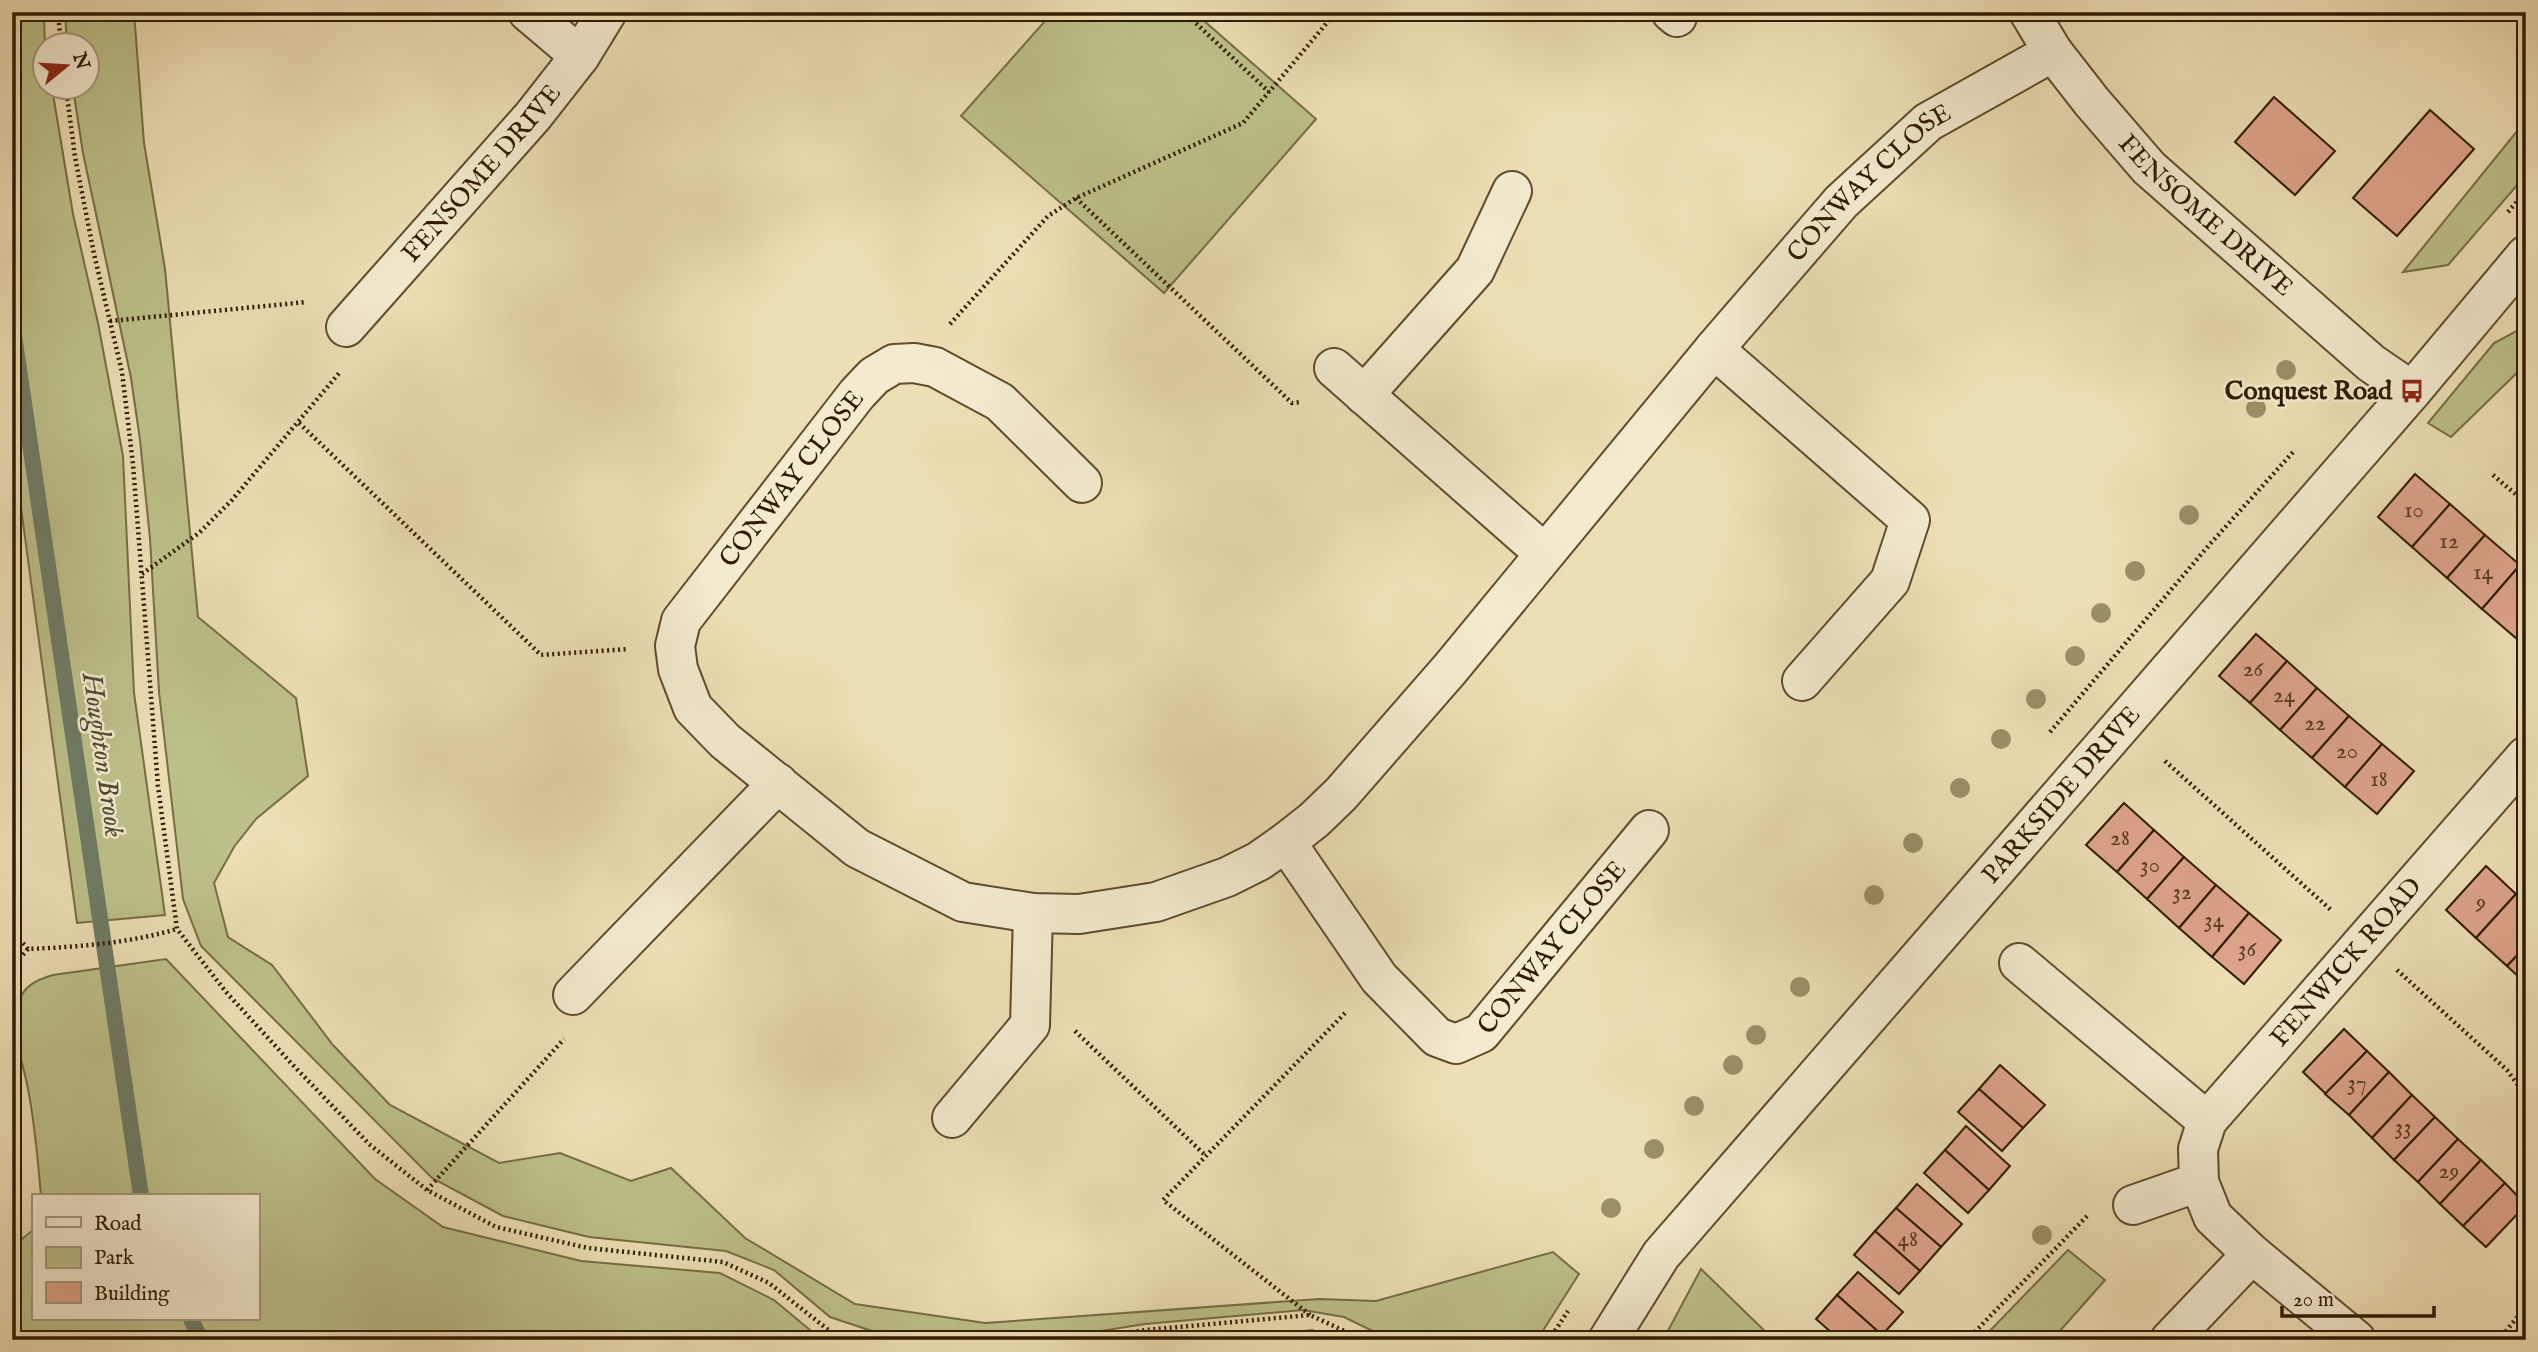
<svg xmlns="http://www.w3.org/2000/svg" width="2538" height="1352" font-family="'IM FELL English',serif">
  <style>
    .green { fill: #bdc08a; stroke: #766e45; stroke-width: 2 }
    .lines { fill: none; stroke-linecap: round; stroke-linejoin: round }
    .stream { stroke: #6f7c66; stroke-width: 16 }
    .building { fill: #dea48b; stroke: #2f1b00; stroke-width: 2 }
    .minor-casing { stroke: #5e4c2d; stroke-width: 42 }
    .path { stroke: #2f1b00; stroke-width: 4.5; stroke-dasharray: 2 3.5; stroke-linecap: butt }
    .minor { stroke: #f3eacf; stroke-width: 38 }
    .tree { fill: #9c8f68 }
    .labels { text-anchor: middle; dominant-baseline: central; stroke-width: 5; stroke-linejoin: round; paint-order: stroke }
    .number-label { font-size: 23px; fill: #5b3d23 }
    .street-label { font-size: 26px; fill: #2f1b00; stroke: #f3eacf }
    .poi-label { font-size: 26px; font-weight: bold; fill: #2f1b00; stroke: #f3eacf; text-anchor: end }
    .water-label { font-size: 28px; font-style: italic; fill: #4f4c33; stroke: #f3eacf }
  </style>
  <rect width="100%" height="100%" fill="#eddfb5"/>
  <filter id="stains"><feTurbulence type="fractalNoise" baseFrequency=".00286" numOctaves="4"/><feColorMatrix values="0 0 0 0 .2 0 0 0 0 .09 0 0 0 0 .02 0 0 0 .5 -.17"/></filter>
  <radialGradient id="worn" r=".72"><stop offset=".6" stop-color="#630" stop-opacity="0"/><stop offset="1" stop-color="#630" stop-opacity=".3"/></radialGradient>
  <g class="green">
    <path d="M12,12H44L46,88H52L73,214L98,323L123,456L134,693L165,915L77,923L12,441Z"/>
    <path d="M65,12H134L144,143L165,269L198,617L296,698L308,776L256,819L234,847L214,883L228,937L272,965L333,1045L390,1105L499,1163L560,1153L631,1181L671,1168L745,1238L855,1304L985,1323L1319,1299L1376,1301L1553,1252L1579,1274L1537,1340H1391L1344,1317L1303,1310L1145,1324L1044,1340H899L830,1317L774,1270L726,1251L589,1237L503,1216L432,1178L201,946L183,899L159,692L150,539L140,440L131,378L83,153L73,88H88V46L67,45Z"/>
    <path d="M1053,12H1194L1316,119L1164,293L961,116Z"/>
    <path d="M2526,120V175L2448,265L2403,272Z"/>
    <path d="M2526,326V364L2451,437L2428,423L2494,343Z"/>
    <path d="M166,959L375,1179L443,1227L581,1261L720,1273L774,1300L822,1340H12V1247L33,1230V1319H257V1196H41C38,1161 35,1124 28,1089C23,1062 10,1031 18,1004C23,986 36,980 53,975Z"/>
    <path d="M2068,1250L2105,1280L2052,1340H1981Z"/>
    <path d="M1701,1269L1774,1340H1663Z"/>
    <path d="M1313,1330L1331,1340H1198Z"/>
  </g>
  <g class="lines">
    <g class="stream">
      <path d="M12,322L141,1196"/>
      <path d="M191,1319L201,1340"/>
    </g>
  </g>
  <g class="building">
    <path d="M2274,97L2335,151L2295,195L2235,142Z"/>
    <path d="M2430,110L2474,149L2397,236L2353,198Z"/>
    <path d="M2415,474L2450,504L2412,547L2378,517Z"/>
    <path d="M2450,504L2485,535L2447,578L2412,547Z"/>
    <path d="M2485,535L2520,565L2482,609L2447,578Z"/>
    <path d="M2520,565L2526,571V628L2517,639L2482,609Z"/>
    <path d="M2256,634L2287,661L2250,703L2219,676Z"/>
    <path d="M2287,661L2317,688L2280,730L2250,703Z"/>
    <path d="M2317,688L2349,716L2312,758L2280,730Z"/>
    <path d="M2349,716L2382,744L2345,787L2312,758Z"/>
    <path d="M2382,744L2414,771L2377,814L2345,787Z"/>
    <path d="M2124,803L2154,830L2117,872L2086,845Z"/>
    <path d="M2154,830L2184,857L2147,899L2117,872Z"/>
    <path d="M2184,857L2216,885L2179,928L2147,899Z"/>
    <path d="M2486,866L2516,894L2476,938L2446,910Z"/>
    <path d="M2216,885L2249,913L2212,957L2179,928Z"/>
    <path d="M2516,894L2526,903V946L2507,966L2476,938Z"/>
    <path d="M2249,913L2281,940L2244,984L2212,957Z"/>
    <path d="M2526,946V984L2507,966Z"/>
    <path d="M2344,1029L2367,1051L2326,1094L2303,1072Z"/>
    <path d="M2367,1051L2389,1072L2349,1115L2325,1094Z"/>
    <path d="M2000,1065L2045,1105L2023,1128L1979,1089Z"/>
    <path d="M2389,1072L2412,1095L2372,1138L2349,1115Z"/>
    <path d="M1979,1089L2023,1128L2002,1151L1958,1112Z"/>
    <path d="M2412,1095L2435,1117L2394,1160L2372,1138Z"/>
    <path d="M2435,1117L2458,1139L2418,1182L2394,1160Z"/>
    <path d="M1966,1126L2010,1166L1989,1190L1945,1150Z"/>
    <path d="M2458,1139L2481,1160L2440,1204L2418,1182Z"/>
    <path d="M1945,1150L1989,1190L1968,1213L1924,1173Z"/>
    <path d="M2481,1160L2505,1183L2463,1226L2440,1204Z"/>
    <path d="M2505,1183L2526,1205L2486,1247L2463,1226Z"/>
    <path d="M1917,1184L1962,1224L1941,1247L1896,1208Z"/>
    <path d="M1896,1208L1941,1247L1920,1271L1875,1231Z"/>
    <path d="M1875,1231L1920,1271L1899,1294L1854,1255Z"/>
    <path d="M1858,1272L1903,1312L1882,1335L1837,1295Z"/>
    <path d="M1837,1295L1882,1335L1878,1340H1840L1816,1319Z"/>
  </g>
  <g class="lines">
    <g class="minor-casing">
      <g id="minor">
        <path d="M528,12L580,56"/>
        <path d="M1671,12L1677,17"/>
        <path id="s1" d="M2029,12L2053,52L2092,102L2149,168L2371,363L2412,391"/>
        <path id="s2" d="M346,327L533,116L580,56L607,12"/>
        <path d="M1714,349L1910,520L1890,581L1802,681"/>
        <path d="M1334,368L1544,553"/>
        <path d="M1364,395L1475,270L1512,191"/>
        <path id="s3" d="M1082,483L1000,402L935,367L914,363L894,364L874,376L857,394L681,621L675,646L678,669L693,708L725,741L857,848L963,902L1033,913L1079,914L1156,902L1227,877L1259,861L1286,842L1314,820L1341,794L1450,669L1714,349L1841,202L1928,122L2053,52"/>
        <path id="s4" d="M1286,842L1379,978L1437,1037L1456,1044L1481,1033L1649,830"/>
        <path d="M2019,963L2207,1121"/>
        <path d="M573,995L778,783"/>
        <path d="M952,1118L1030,1025L1033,913"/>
        <path d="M2133,1205L2199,1182"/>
        <path id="s5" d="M1608,1340L1661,1255L2412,391L2526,255"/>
        <path d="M2170,1340L2252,1254"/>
        <path id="s6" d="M2356,1340L2252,1254L2213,1217L2199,1182L2198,1149L2207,1121L2526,756"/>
      </g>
    </g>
    <g class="path">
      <path d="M58,12L61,46"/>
      <path d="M1184,12L1269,92"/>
      <path d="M66,88L75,157L94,254L122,372L133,464L158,786L177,929L226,992L291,1063L369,1144L427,1190L496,1227L588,1248L723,1262L769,1283L836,1336L849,1340"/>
      <path d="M1076,198L1292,403L1302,402"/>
      <path d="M2508,212L2526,191"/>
      <path d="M110,321L307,302"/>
      <path d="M950,324L1048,216L1076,198L1243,123L1336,12"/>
      <path d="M299,423L541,655L628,649"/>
      <path d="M2493,475L2526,503"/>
      <path d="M142,574L199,533L232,500L340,372"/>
      <path d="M2050,732L2210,544L2294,451"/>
      <path d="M2165,761L2331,910"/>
      <path d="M12,931L28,949"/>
      <path d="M12,967L28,949C79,947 129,943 177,929"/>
      <path d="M2397,970L2507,1070L2526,1096"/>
      <path d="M1075,1031L1206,1156"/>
      <path d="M12,1123L19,1175L12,1204"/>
      <path d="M427,1190L564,1039"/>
      <path d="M1310,1315L1163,1200L1347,1011"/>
      <path d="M1077,1340L1146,1330L1310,1315L1364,1340"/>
      <path d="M1549,1340L1568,1311"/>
      <path d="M1967,1340L2088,1215"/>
      <path d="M2499,1340L2526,1306"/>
    </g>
    <use href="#minor" class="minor"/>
  </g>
  <g class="tree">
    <circle cx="2286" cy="370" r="10"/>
    <circle cx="2256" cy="408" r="10"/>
    <circle cx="2189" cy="515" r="10"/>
    <circle cx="2135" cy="571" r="10"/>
    <circle cx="2101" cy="613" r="10"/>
    <circle cx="2075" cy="656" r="10"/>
    <circle cx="2036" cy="699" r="10"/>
    <circle cx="2001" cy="739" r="10"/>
    <circle cx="1960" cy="788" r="10"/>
    <circle cx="1913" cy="843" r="10"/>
    <circle cx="1874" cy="895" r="10"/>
    <circle cx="1800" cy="987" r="10"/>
    <circle cx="1756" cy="1035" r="10"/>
    <circle cx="1733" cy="1065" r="10"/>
    <circle cx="1694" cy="1106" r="10"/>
    <circle cx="1654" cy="1149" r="10"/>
    <circle cx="1611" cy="1208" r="10"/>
    <circle cx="2042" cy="1235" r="10"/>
  </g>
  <defs>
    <g id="bus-bare" transform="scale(1.89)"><path d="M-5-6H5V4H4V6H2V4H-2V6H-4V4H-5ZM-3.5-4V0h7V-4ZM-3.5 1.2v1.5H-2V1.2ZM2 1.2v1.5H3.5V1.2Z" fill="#8f2418" stroke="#f3eacf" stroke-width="2.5" paint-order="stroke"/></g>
  </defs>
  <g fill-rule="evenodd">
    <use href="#bus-bare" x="2412" y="391"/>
  </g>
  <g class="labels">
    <g class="number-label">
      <text x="2414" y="510">10</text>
      <text x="2449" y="541">12</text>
      <text x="2483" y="572">14</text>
      <text x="2253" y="669">26</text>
      <text x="2284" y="695">24</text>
      <text x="2315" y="723">22</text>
      <text x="2347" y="751">20</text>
      <text x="2379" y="779">18</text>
      <text x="2120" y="838">28</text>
      <text x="2150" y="865">30</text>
      <text x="2182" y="892">32</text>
      <text x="2481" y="902">9</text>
      <text x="2214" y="920">34</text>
      <text x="2247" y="949">36</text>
      <text x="2357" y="1083">37</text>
      <text x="2403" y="1127">33</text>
      <text x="2449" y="1171">29</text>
      <text x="1908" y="1239">48</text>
    </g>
    <g class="street-label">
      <text stroke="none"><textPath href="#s2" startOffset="205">FENSOME DRIVE</textPath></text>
      <text stroke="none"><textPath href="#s3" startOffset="2212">CONWAY CLOSE</textPath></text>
      <text stroke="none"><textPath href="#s1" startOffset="271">FENSOME DRIVE</textPath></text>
      <text transform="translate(792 479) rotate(-52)">CONWAY CLOSE</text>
      <text stroke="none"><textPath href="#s5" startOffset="710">PARKSIDE DRIVE</textPath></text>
      <text stroke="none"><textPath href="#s4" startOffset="406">CONWAY CLOSE</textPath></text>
      <text stroke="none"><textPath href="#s6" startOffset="500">FENWICK ROAD</textPath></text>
    </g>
    <g class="poi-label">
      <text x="2392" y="391">Conquest Road</text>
    </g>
    <g class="water-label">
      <text transform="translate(102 755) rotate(82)">Houghton Brook</text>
    </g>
  </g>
  <rect width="2538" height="1352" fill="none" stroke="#eddfb5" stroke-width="42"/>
  <rect x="14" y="14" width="2510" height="1324" fill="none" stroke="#2f1b00" stroke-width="3.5"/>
  <rect x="21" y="21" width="2496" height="1310" fill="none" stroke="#2f1b00" stroke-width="2"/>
  <rect x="32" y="1194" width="228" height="126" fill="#f3eacf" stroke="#a5977c" stroke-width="2"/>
  <rect x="46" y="1217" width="35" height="10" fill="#f3eacf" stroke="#a5977c" stroke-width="2"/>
  <text x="94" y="1230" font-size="21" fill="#2f1b00">Road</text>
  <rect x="46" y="1247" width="35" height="21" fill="#bdc08a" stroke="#a5977c" stroke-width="2"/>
  <text x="94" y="1264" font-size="21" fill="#2f1b00">Park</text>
  <rect x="46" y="1282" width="35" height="21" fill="#dea48b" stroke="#a5977c" stroke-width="2"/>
  <text x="94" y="1300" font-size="21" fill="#2f1b00">Building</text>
  <g transform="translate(66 66) rotate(72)"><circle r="33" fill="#f3eacf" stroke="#a5977c" stroke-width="2"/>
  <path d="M0-5L12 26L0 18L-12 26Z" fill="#8f2418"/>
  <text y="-10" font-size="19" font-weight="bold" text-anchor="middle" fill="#2f1b00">N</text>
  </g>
  <path d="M2282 1306v10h152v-10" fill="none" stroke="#2f1b00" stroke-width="3.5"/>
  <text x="2293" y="1306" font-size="21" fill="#2f1b00" stroke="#f3eacf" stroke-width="5" paint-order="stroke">20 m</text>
  <rect width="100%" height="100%" filter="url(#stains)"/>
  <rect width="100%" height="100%" fill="url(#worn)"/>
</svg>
